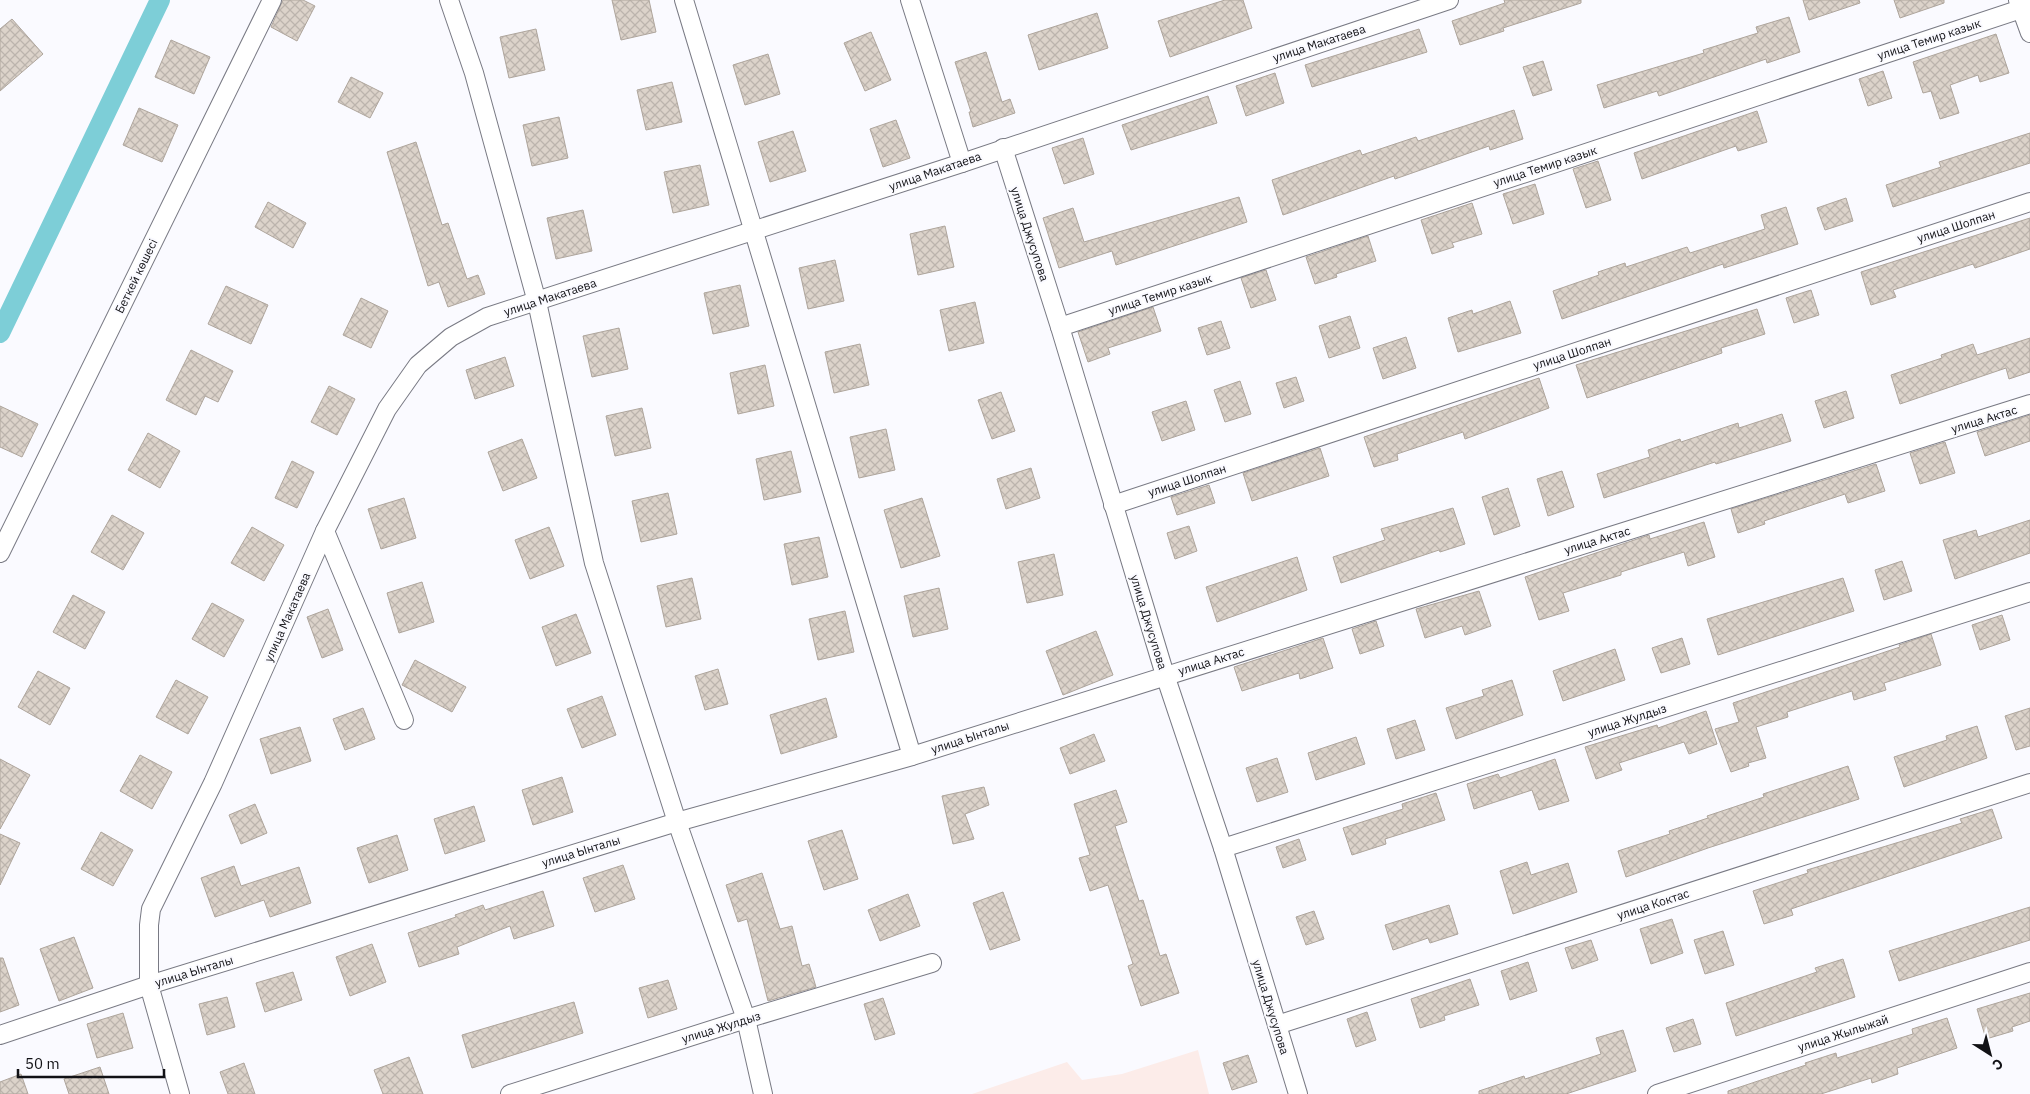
<svg xmlns="http://www.w3.org/2000/svg" width="2030" height="1094" font-family="'IBM Plex Sans',sans-serif">
  <style>
    .education { fill: #fcece9 }
    .lines { fill: none; stroke-linecap: round; stroke-linejoin: round }
    .canal { stroke: #7dced7; stroke-width: 20 }
    .building { fill: url(#building-cross-hatch); stroke: #aea59c }
    .minor-casing { stroke: #797a84; stroke-width: 20 }
    .minor { stroke: #fff; stroke-width: 18 }
    .labels { text-anchor: middle; dominant-baseline: central; stroke-width: 4; stroke-linejoin: round; paint-order: stroke }
    .street-label { font-size: 12px; fill: #111115; stroke: #fafaff }
  </style>
  <defs>
    <pattern id="building-cross-hatch" width="8" height="8" patternUnits="userSpaceOnUse" patternTransform="scale(1.25)"><rect width="8" height="8" fill="#dcd3ca"/><path d="M0 0l8 8M0 8l8-8" fill="none" stroke="#bcb4ad"/></pattern>
  </defs>
  <rect width="100%" height="100%" fill="#fafaff"/>
  <path class="education" d="M1198,1050L1209,1094H972L1067,1062L1082,1080L1122,1074Z"/>
  <g class="lines">
    <path class="canal" d="M0,333L160,0"/>
  </g>
  <g class="building">
    <path d="M283,0H303L315,6L297,41L271,27Z"/>
    <path d="M612,0H649L656,32L621,40Z"/>
    <path d="M1225,0H1243L1252,28L1170,57L1158,21Z"/>
    <path d="M1504,0H1581V3L1503,28L1504,31L1460,45L1452,21L1505,3Z"/>
    <path d="M1803,0H1859L1860,3L1809,20Z"/>
    <path d="M1894,0H1944V3L1900,18Z"/>
    <path d="M1097,13L1108,48L1039,70L1028,35Z"/>
    <path d="M1789,17L1800,52L1767,63L1766,59L1659,96L1657,91L1604,108L1597,85L1704,53L1703,50L1758,33L1756,27Z"/>
    <path d="M12,19L43,54L0,91V29Z"/>
    <path d="M536,29L545,70L509,78L500,37Z"/>
    <path d="M1419,29L1427,52L1312,87L1305,65Z"/>
    <path d="M871,32L891,80L865,91L844,43Z"/>
    <path d="M1996,34L2009,73L1980,82L1978,75L1950,85L1959,113L1940,119L1931,91L1923,93L1913,62Z"/>
    <path d="M171,40L210,57L194,94L155,77Z"/>
    <path d="M986,52L1002,102L1010,99L1015,113L973,127L969,112H971L955,62Z"/>
    <path d="M768,54L780,94L745,105L733,65Z"/>
    <path d="M1543,61L1552,90L1533,96L1523,67Z"/>
    <path d="M1883,71L1892,98L1868,106L1859,79Z"/>
    <path d="M1275,73L1284,103L1246,116L1236,86Z"/>
    <path d="M351,77L383,93L370,118L338,102Z"/>
    <path d="M672,82L682,122L646,130L637,90Z"/>
    <path d="M1208,96L1217,123L1131,150L1122,125Z"/>
    <path d="M139,108L178,125L162,162L123,145Z"/>
    <path d="M1514,110L1523,139L1490,150L1489,146L1395,179L1394,176L1283,215L1272,180L1360,150L1362,155L1416,137L1418,141Z"/>
    <path d="M1757,111L1767,142L1738,151L1736,146L1642,179L1634,153Z"/>
    <path d="M559,117L568,158L532,166L523,125Z"/>
    <path d="M896,120L910,158L883,167L870,129Z"/>
    <path d="M793,131L806,171L770,182L758,142Z"/>
    <path d="M2030,133V163L1893,207L1886,185L1941,167L1939,162Z"/>
    <path d="M1083,138L1094,174L1064,184L1052,148Z"/>
    <path d="M416,142L442,225L448,223L467,279L478,275L485,294L448,307L439,282L428,286L387,152Z"/>
    <path d="M1598,161L1611,200L1586,208L1573,169Z"/>
    <path d="M700,165L709,205L673,213L664,172Z"/>
    <path d="M1535,184L1544,214L1513,224L1503,194Z"/>
    <path d="M1239,197L1247,222L1116,265L1112,251L1059,268L1043,218L1073,208L1084,242Z"/>
    <path d="M1846,198L1853,221L1825,230L1817,208Z"/>
    <path d="M268,202L306,223L293,248L255,227Z"/>
    <path d="M1472,203L1482,234L1452,243L1454,247L1432,254L1421,220Z"/>
    <path d="M1786,207L1798,244L1724,268L1723,264L1562,319L1553,291L1599,275L1598,272L1625,263L1626,267L1687,247L1690,253L1765,229L1761,215Z"/>
    <path d="M583,210L592,251L556,259L547,218Z"/>
    <path d="M2030,218V249L1975,268L1973,264L1893,290L1896,297L1871,305L1861,272Z"/>
    <path d="M945,226L954,267L918,275L910,234Z"/>
    <path d="M1368,236L1376,261L1336,274L1337,277L1315,284L1306,257Z"/>
    <path d="M835,260L844,301L808,309L799,268Z"/>
    <path d="M1266,270L1276,300L1251,308L1241,278Z"/>
    <path d="M740,285L749,326L713,334L704,293Z"/>
    <path d="M226,286L268,305L251,344L208,324Z"/>
    <path d="M1811,290L1819,315L1794,323L1786,298Z"/>
    <path d="M361,298L388,311L371,348L343,335Z"/>
    <path d="M1510,301L1521,333L1458,352L1448,318L1472,310L1473,314Z"/>
    <path d="M975,302L984,343L949,351L940,310Z"/>
    <path d="M1153,307L1161,331L1108,348L1110,354L1088,362L1078,332Z"/>
    <path d="M1757,309L1765,334L1721,348L1722,353L1587,398L1576,365Z"/>
    <path d="M1350,316L1360,348L1329,358L1319,326Z"/>
    <path d="M1221,321L1230,348L1207,355L1198,328Z"/>
    <path d="M619,328L628,369L592,377L583,336Z"/>
    <path d="M1406,337L1416,368L1383,379L1373,348Z"/>
    <path d="M2030,338V372L2009,379L2006,368L1900,404L1891,375L1942,358L1941,355L1973,344L1977,355Z"/>
    <path d="M860,344L869,385L834,393L825,352Z"/>
    <path d="M191,350L233,371L218,402L205,396L196,415L166,400Z"/>
    <path d="M505,357L514,386L475,399L466,370Z"/>
    <path d="M765,365L774,406L738,414L730,373Z"/>
    <path d="M1296,377L1304,401L1284,408L1276,383Z"/>
    <path d="M1539,378L1549,408L1465,439L1463,432L1397,454L1398,460L1374,467L1364,437Z"/>
    <path d="M1240,381L1251,414L1225,422L1214,390Z"/>
    <path d="M329,386L355,399L337,435L311,422Z"/>
    <path d="M1846,391L1854,418L1824,428L1815,401Z"/>
    <path d="M1001,392L1015,431L992,439L978,400Z"/>
    <path d="M1186,401L1195,430L1162,441L1152,412Z"/>
    <path d="M0,406L38,424L22,457L0,447Z"/>
    <path d="M642,408L651,448L615,456L606,416Z"/>
    <path d="M1782,414L1791,441L1716,464L1715,462L1604,498L1597,474L1650,457L1648,450L1680,439L1681,442L1738,423L1739,428Z"/>
    <path d="M2030,415V441L1985,456L1977,432Z"/>
    <path d="M886,429L895,470L859,478L850,437Z"/>
    <path d="M148,433L180,451L160,488L128,470Z"/>
    <path d="M522,439L537,478L503,491L488,452Z"/>
    <path d="M1945,442L1955,473L1920,484L1910,453Z"/>
    <path d="M1320,448L1329,476L1252,501L1243,473Z"/>
    <path d="M791,451L801,492L764,500L756,459Z"/>
    <path d="M292,461L314,472L297,508L275,498Z"/>
    <path d="M1876,464L1885,491L1848,503L1845,494L1764,521L1765,524L1738,533L1731,509Z"/>
    <path d="M1031,468L1040,498L1006,509L997,479Z"/>
    <path d="M1562,471L1574,507L1548,516L1537,479Z"/>
    <path d="M1209,485L1215,503L1177,515L1171,497Z"/>
    <path d="M1508,488L1520,526L1494,535L1482,497Z"/>
    <path d="M668,493L677,534L641,542L632,501Z"/>
    <path d="M404,498L416,538L381,549L368,509Z"/>
    <path d="M922,498L940,556L901,568L884,510Z"/>
    <path d="M1453,508L1465,544L1440,552L1439,550L1341,583L1333,557L1385,540L1381,529Z"/>
    <path d="M112,515L144,533L123,570L91,552Z"/>
    <path d="M2030,520V553L1955,579L1943,540L1976,530L1978,537Z"/>
    <path d="M1704,522L1715,557L1688,566L1684,552L1621,572V575L1563,593L1569,611L1539,620L1525,577L1649,535L1650,539Z"/>
    <path d="M1189,526L1197,551L1175,559L1167,533Z"/>
    <path d="M252,527L284,545L264,581L231,563Z"/>
    <path d="M549,527L564,566L530,579L515,540Z"/>
    <path d="M819,537L828,577L792,585L784,544Z"/>
    <path d="M1054,554L1063,595L1027,603L1018,562Z"/>
    <path d="M1297,557L1307,590L1217,622L1206,587Z"/>
    <path d="M1902,561L1912,591L1884,600L1875,570Z"/>
    <path d="M692,578L701,619L666,627L657,586Z"/>
    <path d="M1843,578L1854,611L1718,655L1707,619Z"/>
    <path d="M422,582L434,622L399,633L387,593Z"/>
    <path d="M939,588L948,629L913,637L904,596Z"/>
    <path d="M1479,591L1491,626L1465,635L1462,626L1425,638L1416,609Z"/>
    <path d="M73,595L105,612L85,649L53,632Z"/>
    <path d="M212,603L244,620L224,657L192,639Z"/>
    <path d="M328,609L343,650L322,658L307,617Z"/>
    <path d="M845,611L854,652L818,660L809,619Z"/>
    <path d="M576,614L591,653L556,666L542,627Z"/>
    <path d="M2002,615L2010,640L1980,650L1972,625Z"/>
    <path d="M1376,621L1384,646L1360,654L1352,629Z"/>
    <path d="M1096,631L1113,675L1063,695L1046,651Z"/>
    <path d="M1931,634L1941,665L1884,683L1886,690L1854,700L1852,691L1787,712L1788,717L1756,727L1766,758L1748,763L1749,766L1731,772L1715,729L1739,722L1733,703L1900,647L1899,645Z"/>
    <path d="M1323,638L1333,668L1300,679L1299,673L1242,691L1234,667Z"/>
    <path d="M1682,638L1690,664L1661,673L1652,648Z"/>
    <path d="M1615,649L1625,680L1563,701L1553,671Z"/>
    <path d="M415,660L466,687L452,712L402,685Z"/>
    <path d="M718,669L728,704L705,710L695,676Z"/>
    <path d="M38,671L70,688L50,725L18,707Z"/>
    <path d="M176,680L208,697L188,734L156,717Z"/>
    <path d="M1512,680L1523,715L1456,739L1446,708L1484,696L1482,690Z"/>
    <path d="M602,696L616,735L582,748L567,709Z"/>
    <path d="M826,698L837,737L781,754L770,715Z"/>
    <path d="M363,708L375,739L345,750L333,719Z"/>
    <path d="M2030,708V746L2016,750L2005,716Z"/>
    <path d="M1706,711L1717,744L1689,754L1684,742L1619,763L1622,770L1596,779L1585,747L1657,725L1658,728Z"/>
    <path d="M1415,720L1425,750L1396,759L1387,729Z"/>
    <path d="M1977,726L1987,758L1904,787L1894,757L1947,740L1946,736Z"/>
    <path d="M300,727L311,761L271,774L260,739Z"/>
    <path d="M1094,734L1105,761L1070,774L1060,748Z"/>
    <path d="M1356,737L1365,764L1316,780L1308,753Z"/>
    <path d="M140,755L172,772L152,809L120,791Z"/>
    <path d="M1277,758L1288,792L1257,802L1246,768Z"/>
    <path d="M0,759L30,775L0,829Z"/>
    <path d="M1555,759L1569,801L1539,810L1532,790L1474,809L1467,784L1498,774L1500,778Z"/>
    <path d="M1848,766L1859,799L1708,848L1626,877L1618,851L1670,834L1669,831L1708,818L1707,816L1764,797L1763,794Z"/>
    <path d="M562,777L573,812L533,825L522,790Z"/>
    <path d="M984,787L989,805L965,814L974,839L953,844L942,796Z"/>
    <path d="M1116,790L1127,822L1115,826L1139,901L1143,900L1160,956L1166,954L1179,993L1141,1006L1128,966L1133,964L1108,885L1090,891L1079,858L1090,855L1074,804Z"/>
    <path d="M1436,793L1445,820L1385,839L1386,844L1352,855L1343,828L1403,809L1402,804Z"/>
    <path d="M255,804L267,833L241,844L229,815Z"/>
    <path d="M474,806L485,841L445,854L434,819Z"/>
    <path d="M1992,809L2002,838L1791,909L1793,915L1764,924L1753,891L1808,873L1807,870L1962,823L1960,819Z"/>
    <path d="M842,830L858,879L824,890L808,841Z"/>
    <path d="M101,832L133,850L113,886L81,869Z"/>
    <path d="M0,834L20,843L0,885Z"/>
    <path d="M397,835L408,870L369,883L357,848Z"/>
    <path d="M1299,839L1306,860L1283,868L1276,847Z"/>
    <path d="M1527,862L1531,875L1568,863L1577,892L1513,914L1500,871Z"/>
    <path d="M623,865L635,899L595,912L583,878Z"/>
    <path d="M234,866L241,886L299,867L311,903L270,917L264,900L215,917L201,878Z"/>
    <path d="M762,873L780,929L792,926L802,966L809,964L816,987L768,1001L747,919L738,922L726,885Z"/>
    <path d="M543,891L554,926L514,939L510,926L457,947L459,954L419,967L408,933L456,917L455,915L483,905L485,910Z"/>
    <path d="M1003,892L1020,940L990,950L973,903Z"/>
    <path d="M908,894L920,926L880,941L868,910Z"/>
    <path d="M1449,905L1458,934L1430,943L1428,938L1393,950L1385,925Z"/>
    <path d="M2030,907V940L1899,981L1889,951Z"/>
    <path d="M1314,911L1324,939L1306,945L1296,917Z"/>
    <path d="M1672,919L1683,953L1651,964L1640,929Z"/>
    <path d="M1723,931L1734,965L1705,974L1694,940Z"/>
    <path d="M74,937L93,988L59,1001L40,949Z"/>
    <path d="M1591,940L1598,960L1572,969L1565,948Z"/>
    <path d="M372,944L386,982L350,996L336,957Z"/>
    <path d="M0,958H3L19,1005L0,1012Z"/>
    <path d="M1843,959L1855,997L1736,1036L1726,1003L1817,972L1815,968Z"/>
    <path d="M1528,962L1537,991L1510,1000L1501,971Z"/>
    <path d="M293,972L302,1000L265,1012L256,983Z"/>
    <path d="M1470,979L1479,1005L1444,1016L1445,1020L1420,1028L1411,999Z"/>
    <path d="M668,980L677,1009L648,1018L639,988Z"/>
    <path d="M2030,993V1021L2012,1027L2013,1031L1986,1039L1977,1009Z"/>
    <path d="M227,997L235,1027L207,1035L199,1004Z"/>
    <path d="M883,998L895,1034L875,1040L864,1004Z"/>
    <path d="M574,1002L583,1033L472,1068L462,1035Z"/>
    <path d="M1367,1012L1376,1040L1356,1047L1347,1019Z"/>
    <path d="M123,1013L133,1048L97,1058L87,1024Z"/>
    <path d="M1947,1018L1957,1048L1897,1068L1898,1074L1872,1083L1871,1078L1821,1094H1728V1091L1806,1065L1805,1063L1836,1053L1837,1058L1913,1034L1912,1029Z"/>
    <path d="M1693,1019L1701,1044L1674,1052L1666,1028Z"/>
    <path d="M1623,1030L1636,1071L1566,1094H1479V1091L1524,1076L1525,1079L1601,1054L1596,1038Z"/>
    <path d="M1248,1055L1257,1082L1232,1090L1223,1063Z"/>
    <path d="M409,1057L423,1094H383L374,1070Z"/>
    <path d="M244,1063L255,1094H228L220,1072Z"/>
    <path d="M100,1067L109,1094H69L64,1079Z"/>
    <path d="M21,1074L28,1094H0V1082Z"/>
  </g>
  <g class="lines">
    <g class="minor-casing">
      <g id="minor">
        <path d="M449,0L474,73L537,302L594,563L677,822L746,1019L763,1094"/>
        <path d="M684,0L912,756"/>
        <path d="M910,0L962,163"/>
        <path d="M2018,0L2030,33"/>
        <path d="M1003,148L1060,327L1165,675L1223,848L1298,1094"/>
        <path d="M1060,327L2030,6"/>
        <path d="M1113,505L2030,202"/>
        <path d="M325,531L404,720"/>
        <path d="M0,553L272,0"/>
        <path d="M1223,848L2030,592"/>
        <path d="M1277,1025L2030,783"/>
        <path d="M0,1035L149,985L677,822L912,756L2030,404"/>
        <path d="M180,1094L149,985V925L151,909L213,783L325,531L387,409L418,365L451,337L487,317L962,163L1449,0"/>
        <path d="M510,1094L746,1019L932,963"/>
        <path d="M1657,1094L2030,972"/>
      </g>
    </g>
    <use href="#minor" class="minor"/>
  </g>
  <g class="labels">
    <g class="street-label">
      <text transform="translate(1929 39) rotate(-18)">улица Темир казык</text>
      <text transform="translate(1319 43) rotate(-18)">улица Макатаева</text>
      <text transform="translate(1545 166) rotate(-18)">улица Темир казык</text>
      <text transform="translate(935 171) rotate(-19)">улица Макатаева</text>
      <text transform="translate(1956 226) rotate(-18)">улица Шолпан</text>
      <text transform="translate(1030 234) rotate(72)">улица Джусупова</text>
      <text transform="translate(136 276) rotate(-64)">Беткей көшесі</text>
      <text transform="translate(1160 294) rotate(-18)">улица Темир казык</text>
      <text transform="translate(550 297) rotate(-18)">улица Макатаева</text>
      <text transform="translate(1572 353) rotate(-18)">улица Шолпан</text>
      <text transform="translate(1984 419) rotate(-17)">улица Актас</text>
      <text transform="translate(1187 480) rotate(-18)">улица Шолпан</text>
      <text transform="translate(1597 540) rotate(-17)">улица Актас</text>
      <text transform="translate(287 617) rotate(-66)">улица Макатаева</text>
      <text transform="translate(1149 622) rotate(73)">улица Джусупова</text>
      <text transform="translate(1211 661) rotate(-17)">улица Актас</text>
      <text transform="translate(1627 720) rotate(-18)">улица Жулдыз</text>
      <text transform="translate(970 737) rotate(-18)">улица Ынталы</text>
      <text transform="translate(581 851) rotate(-17)">улица Ынталы</text>
      <text transform="translate(1653 904) rotate(-18)">улица Коктас</text>
      <text transform="translate(194 971) rotate(-17)">улица Ынталы</text>
      <text transform="translate(1271 1007) rotate(73)">улица Джусупова</text>
      <text transform="translate(721 1027) rotate(-17)">улица Жулдыз</text>
      <text transform="translate(1843 1033) rotate(-18)">улица Жылыжай</text>
    </g>
  </g>
  <g transform="translate(1990 1054) rotate(144)" stroke="#fafaff" stroke-width="4" paint-order="stroke">
  <path d="M0-4L9 19L0 12L-9 19Z" fill="#111115"/>
  <text y="-8" font-size="14" font-weight="bold" text-anchor="middle" fill="#111115">С</text>
  </g>
  <path d="M18 1069v8h146v-8" fill="none" stroke="#111115" stroke-width="2.5"/>
  <text x="25" y="1069" font-size="15" fill="#111115" stroke="#fafaff" stroke-width="4" paint-order="stroke">50 m</text>
</svg>
